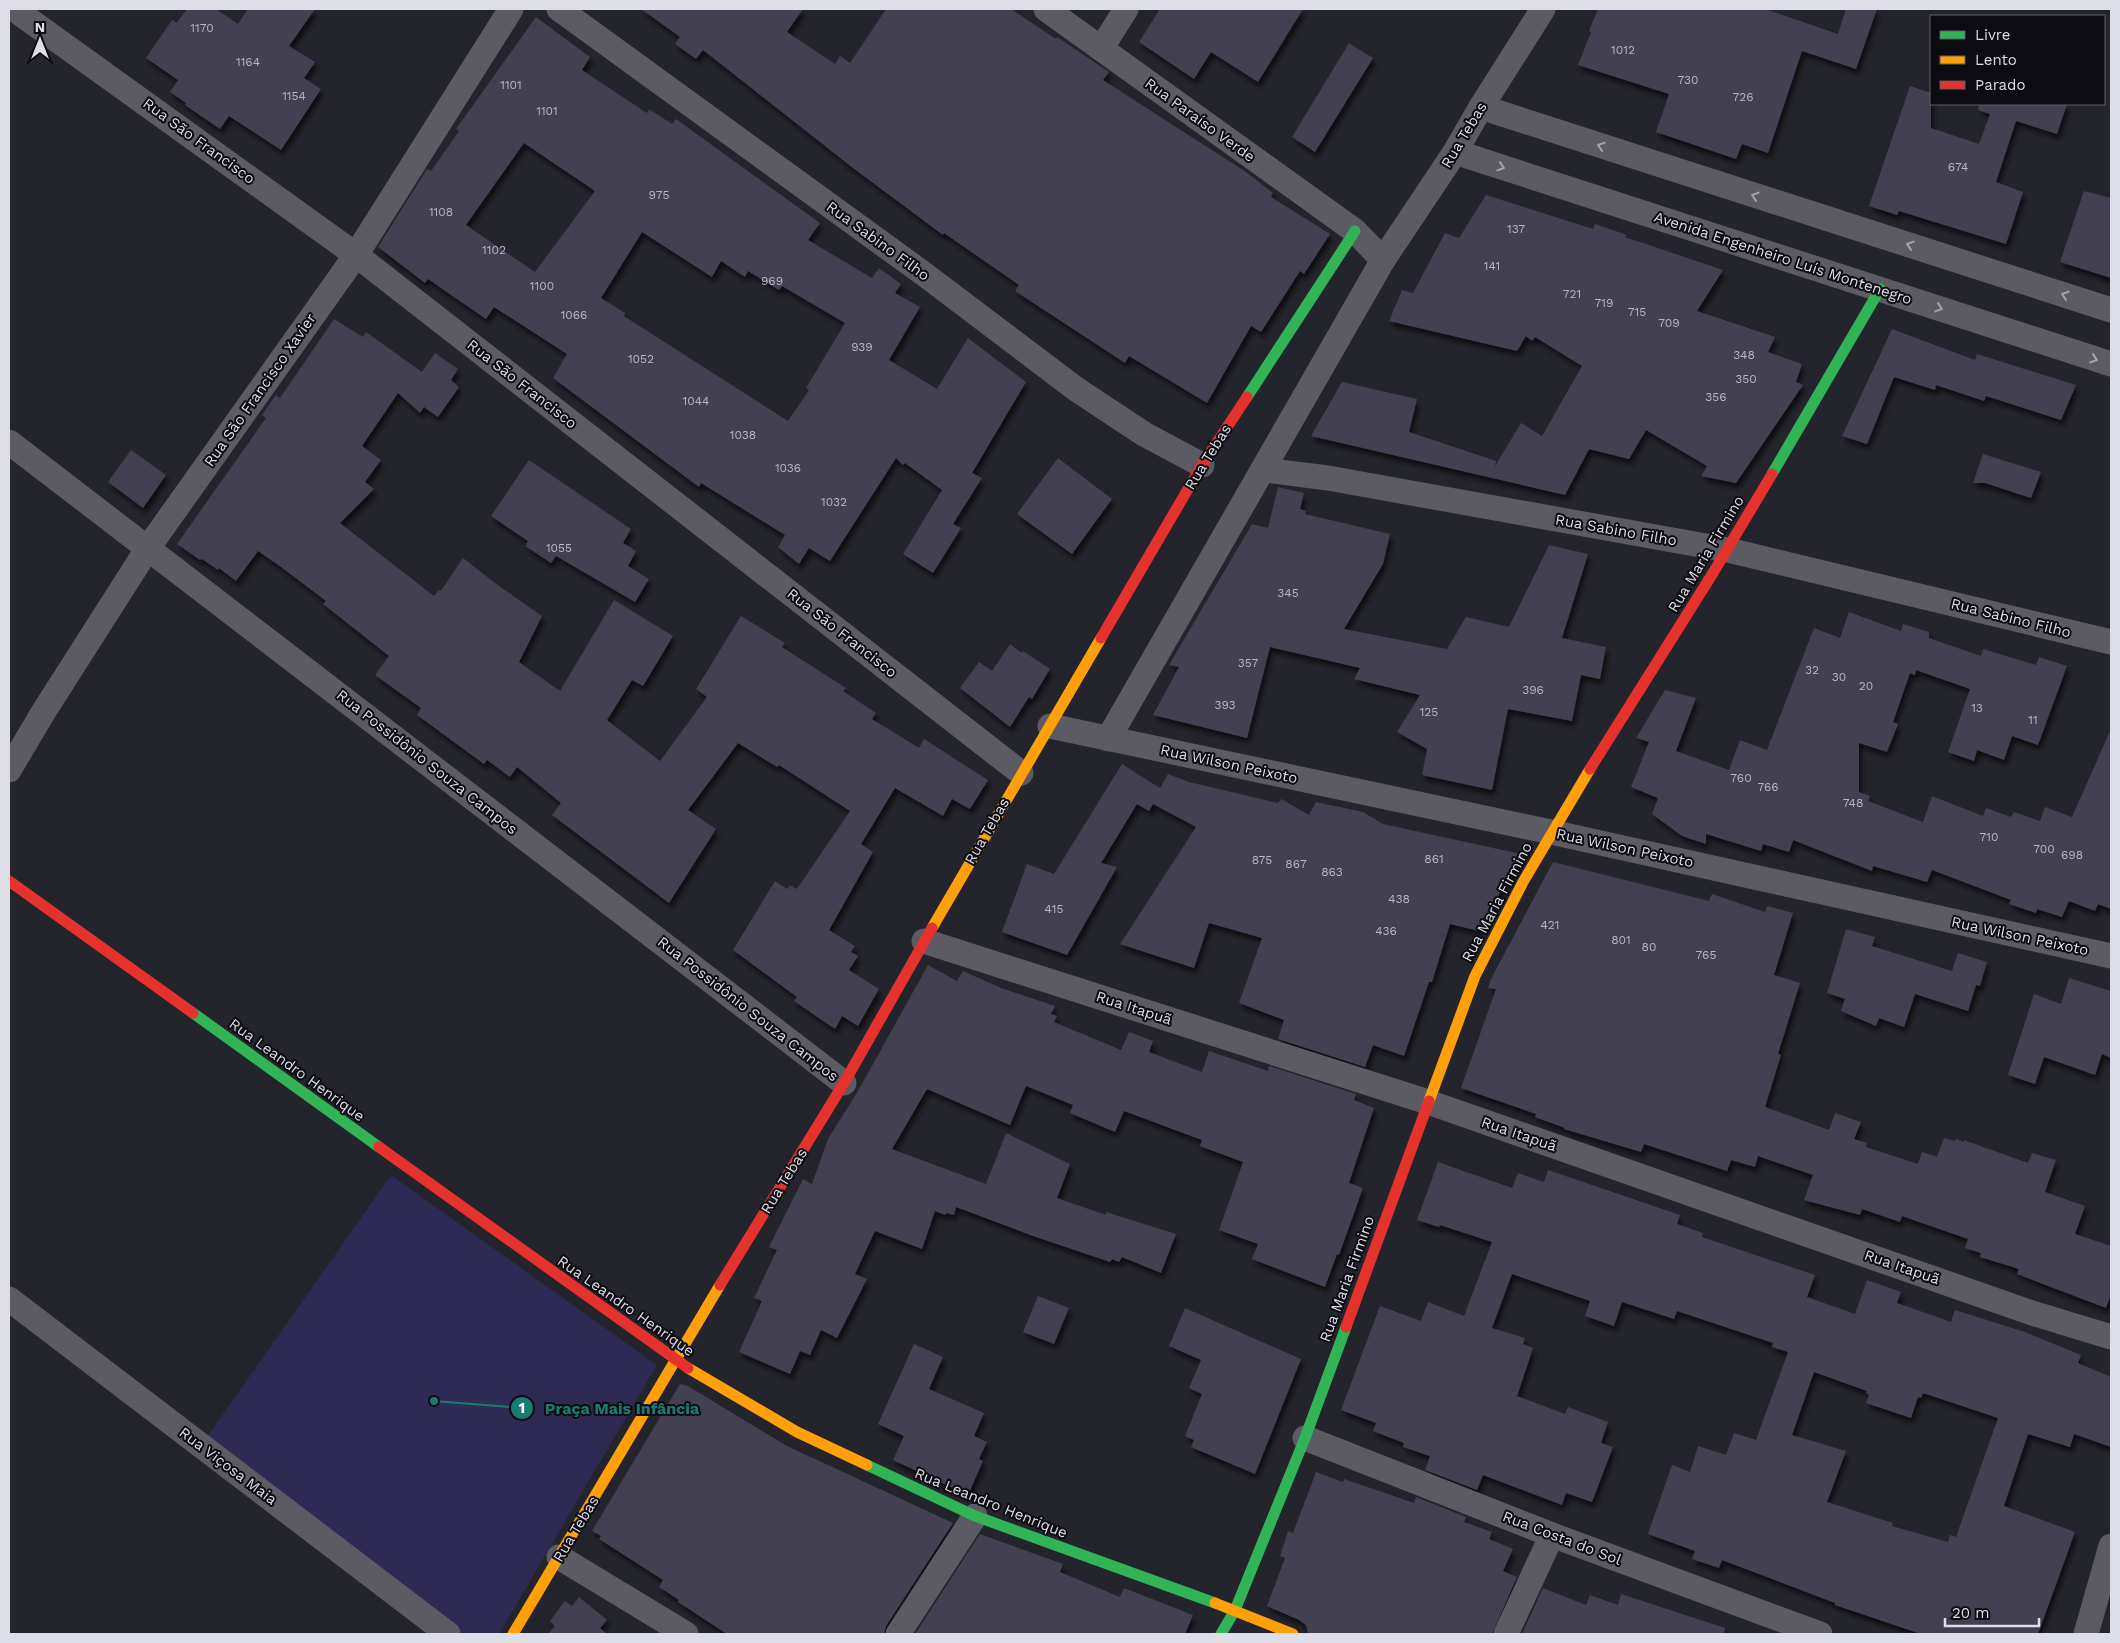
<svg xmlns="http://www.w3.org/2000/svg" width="2120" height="1643" font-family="'Work Sans',sans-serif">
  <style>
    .green { fill: #2e2a53 }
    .building { fill: #424051; fill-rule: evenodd; filter: url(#shadow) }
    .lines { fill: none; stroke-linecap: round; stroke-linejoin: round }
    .street { stroke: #5c5b63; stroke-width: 25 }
    .fast { stroke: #30b455; stroke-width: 11 }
    .slow { stroke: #ff9f0a; stroke-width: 11 }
    .jam { stroke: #e5322d; stroke-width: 11 }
    .oneway { stroke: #a4a3ad }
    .labels { text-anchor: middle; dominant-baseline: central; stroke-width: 4; stroke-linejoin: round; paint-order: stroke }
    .number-label { font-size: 12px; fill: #b7b6c3 }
    .street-label { font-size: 15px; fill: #dedee9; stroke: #0b0b11 }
    .leader { fill: none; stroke: #197b74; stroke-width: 2 }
    .callout-dot { fill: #197b74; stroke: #0b0b11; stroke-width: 2 }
    .mark-label { font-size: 15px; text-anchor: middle; font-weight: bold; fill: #fff }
    .callout-label { font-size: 16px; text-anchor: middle; font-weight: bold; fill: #197b74; stroke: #0b0b11; stroke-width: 4; stroke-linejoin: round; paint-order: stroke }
  </style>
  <defs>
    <filter id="shadow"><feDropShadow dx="3" dy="5.5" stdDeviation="2.5" flood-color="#0009"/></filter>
  </defs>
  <rect width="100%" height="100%" fill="#24242c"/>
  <path class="green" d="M391,1175L657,1365L499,1634H458L207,1437Z"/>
  <g class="building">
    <path d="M187,9H216L238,24L248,9H315L289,46L315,62L304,78L321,89L281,150L229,116L220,129L185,105L186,103L170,92L178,80L146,58L172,20L177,23Z"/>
    <path d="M641,9H803L787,32L835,64L840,56L850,63L886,9H1011L1056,39L1057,37L1109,72L1103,80L1246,172L1273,193L1271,197L1330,234L1304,274L1300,271L1261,332L1251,326L1207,403L1129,356L1125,363L1015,291L1019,285L944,233L943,235L853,168L703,50L696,59L675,44L680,37Z"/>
    <path d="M1160,9H1303L1258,82L1211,52L1194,79L1139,42Z"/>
    <path d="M1598,9H1765L1838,34L1846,9H1877L1856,69L1802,51L1768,153L1742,144L1736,159L1656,132L1669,94L1578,65L1591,32L1589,31Z"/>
    <path d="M536,17L590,57L582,70L647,113L649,109L672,124L676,119L820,223L808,240L872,278L879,268L901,284L895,293L920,307L889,360L937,389L968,338L1026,382L972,473L982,478L953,524L961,528L933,573L903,554L942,490L905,463L903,465L896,458L830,561L809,548L799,564L778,547L785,535L701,483L699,487L553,378L567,354L494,307L486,319L428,279L425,283L378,247L427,169L431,171L459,131L456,129ZM524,143L595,191L535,272L466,225ZM642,232L712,277L721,261L745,277L748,271L779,290L782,286L845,323L806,388L809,390L788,421L624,316L625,313L601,298Z"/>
    <path d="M1349,43L1373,58L1315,152L1292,137Z"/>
    <path d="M1910,86L1931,93V128L1979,144L1990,114L1978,110L1979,104H2067L2057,134L2016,121L1996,182L2023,192L2006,244L1899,211L1897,215L1869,206Z"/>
    <path d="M2084,191L2111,198V278L2060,262Z"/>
    <path d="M1486,195L1593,229L1595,224L1627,235L1625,237L1723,270L1697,311L1775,337L1768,352L1802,364L1796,382L1803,385L1736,483L1701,476L1707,466L1646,430L1629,459L1589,449L1565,495L1311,436L1342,382L1417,399L1409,432L1496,461L1495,466L1521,423L1542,436L1582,366L1535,337L1532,341L1526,336L1517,351L1389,321L1402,290L1413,293L1445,233L1459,238Z"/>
    <path d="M334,319L363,337L366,332L422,372L435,353L458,369L451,380L459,387L438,417L424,407L420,413L398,393L362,446L381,460L365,482L374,489L340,523L434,596L439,590L441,591L463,558L499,586L542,616L519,662L560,691L614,600L673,636L643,686L632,680L607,720L660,761L707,697L696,689L741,616L785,643L782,647L846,688L843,691L876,713L872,719L919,748L924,739L988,780L970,809L952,799L943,816L895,788L861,844L873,852L829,930L855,946L851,952L858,956L849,970L879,989L858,1026L842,1016L835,1029L794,1001L797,997L733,950L775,881L787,889L790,885L797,889L850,811L779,765L777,767L738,743L688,810L716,829L669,903L552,815L561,803L517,767L510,777L487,760L484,764L417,715L421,708L375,675L389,656L323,604L326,601L281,567L258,551L236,581L219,568L218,570L202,559L200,560L177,544L266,418L262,415L276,395L280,398Z"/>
    <path d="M1892,329L1975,360L1977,354L2076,385L2061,420L1986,396L1984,401L1936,385L1935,390L1894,377L1867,444L1842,436Z"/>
    <path d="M131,450L166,475L143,508L108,482Z"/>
    <path d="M1983,454L2041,472L2031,498L1985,483H1973Z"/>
    <path d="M1058,458L1112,499L1072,554L1017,514Z"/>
    <path d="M529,460L631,529L623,543L636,551L628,566L649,579L635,602L556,556L551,563L525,546L528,541L491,516Z"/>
    <path d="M1278,487L1304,493L1300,509L1306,511L1305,514L1390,534L1383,564L1344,629L1447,649L1466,617L1509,627L1549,545L1588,554L1562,638L1606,647L1600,679L1581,675L1572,721L1508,709L1492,790L1422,775L1427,749L1397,732L1420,695L1354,679L1360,668L1270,647L1247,738L1153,715L1179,667L1169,665L1252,524L1268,528Z"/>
    <path d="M1849,612L1901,631L1903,624L1929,632V638L1981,656L1983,649L2036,665L2039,657L2067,666L2038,745L2012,736L2004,760L1977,750L1974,761L1948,752L1970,689L1916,670L1915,675L1910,673L1893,722L1898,724L1887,752L1859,743V792L1870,796L1868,801L1923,822L1932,796L1983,816L1986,808L2011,817L2014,812L2040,821L2045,807L2072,817L2111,729V909L2098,904L2095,911L2069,901L2062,917L2037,909L2036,913L2009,904L2011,900L1932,870L1927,882L1873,866L1872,871L1793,840L1789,852L1763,844L1761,851L1706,834V844L1682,836L1652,814L1658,798L1631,787L1649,742L1636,738L1665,690L1696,698L1676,751L1729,770L1740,740L1767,750L1814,628L1840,638Z"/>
    <path d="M1010,644L1022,653L1023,651L1050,669L1032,699L1029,697L1010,727L960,688L979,662L992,671Z"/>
    <path d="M1122,764L1160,788L1168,774L1189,782L1278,803L1281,799L1309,815L1316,802L1363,812L1383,824L1521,854L1479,931L1450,924L1432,982H1429L1404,1056L1373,1045L1365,1067L1278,1039L1284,1020L1239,1003L1262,938L1209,923L1194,968L1120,944L1196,827L1153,804L1149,811L1137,804L1101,863L1117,867L1067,955L1002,932L1027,864L1054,874Z"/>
    <path d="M1553,862L1709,901L1712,894L1765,912L1767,906L1793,913L1774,975L1800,983L1778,1054L1781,1055L1765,1107L1829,1130L1835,1113L1861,1122L1854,1139L1867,1143L1866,1147L1918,1164L1922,1152L1937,1157L1944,1138L1955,1141L1956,1139L1964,1142V1140L2028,1163L2032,1153L2056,1160L2045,1192L2085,1206L2075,1234L2111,1246V1294L2106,1308L2017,1274L2019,1269L1980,1257L1981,1253L1965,1248L1968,1239L1902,1216L1900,1222L1862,1209L1860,1215L1804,1200L1813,1175L1758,1156L1755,1167L1731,1160L1727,1171L1644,1144L1641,1152L1564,1129L1565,1128L1535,1117L1536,1114L1461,1088L1496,989L1488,988L1492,977Z"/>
    <path d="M1846,929L1875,937L1872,946L1952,971L1958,953L1987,962L1980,986L1976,985L1968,1011L1915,994L1904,1027L1879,1018L1876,1026L1841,1011L1845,999L1827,993Z"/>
    <path d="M928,965L957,981L963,971L1001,988L1055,1006L1051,1014L1057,1016L1054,1022L1121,1050L1129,1032L1153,1041L1149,1052L1202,1072L1209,1051L1268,1071L1269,1066L1356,1094L1354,1100L1374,1108L1349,1183L1363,1188L1339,1255L1337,1254L1325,1287L1252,1259L1258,1244L1219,1230L1243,1162L1200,1146L1202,1140L1124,1111L1115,1132L1070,1113L1073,1105L1026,1086L1010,1125L927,1089L892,1149L986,1184L1006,1133L1070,1164L1057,1198L1106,1215V1212L1176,1234L1161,1273L1122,1257L1119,1262L1112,1259L1110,1262L1033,1236L956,1207L954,1215L946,1213L945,1215L935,1211L922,1249L875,1231L855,1274L867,1279L837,1338L821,1330L810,1355L800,1351L790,1374L739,1352L762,1301L754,1298L777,1250L769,1247L803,1179L812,1184L828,1139L858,1091Z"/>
    <path d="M2069,978L2111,991V1058L2102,1054L2095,1075L2044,1057L2035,1084L2008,1075L2034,994L2061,1004Z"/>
    <path d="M1438,1162L1512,1188L1518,1173L1544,1182L1548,1170L1680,1215L1677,1224L1703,1233L1702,1237L1815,1275L1807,1297L1855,1314L1867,1280L1901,1292L1897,1303L1951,1322L1955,1310L2025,1332L2081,1355L2078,1363L2111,1377V1447L2074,1434L2070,1447L2028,1434L2004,1506L2075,1532L2038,1634H1921L1835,1605V1603L1722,1560L1719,1568L1692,1559L1695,1551L1648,1534L1672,1465L1690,1472L1698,1446L1726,1455L1734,1433L1756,1440L1788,1352L1772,1347L1773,1343L1677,1311L1674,1319L1622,1302L1614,1326L1585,1316L1590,1301L1512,1274L1492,1328L1525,1338L1523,1344L1533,1348L1517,1396L1565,1414L1568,1407L1608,1422L1601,1443L1613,1447L1592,1502L1566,1493L1562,1505L1483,1475L1477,1490L1425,1470L1430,1456L1403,1447L1404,1443L1373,1431L1376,1423L1341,1410L1380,1306L1421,1321L1428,1302L1464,1316L1492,1242L1440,1225L1439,1227L1417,1220ZM1814,1372L1867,1391L1866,1393L1869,1395L1866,1403L1911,1418L1918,1397L1921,1398L1923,1393L1998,1418L1956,1537L1950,1535L1948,1542L1892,1526L1893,1523L1827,1502L1846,1451L1792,1435Z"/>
    <path d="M1038,1296L1069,1308L1054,1344L1023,1332Z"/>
    <path d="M1185,1308L1301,1359L1255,1474L1191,1447L1194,1440L1185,1436L1202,1394L1189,1388L1201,1360L1169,1346Z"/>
    <path d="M914,1344L943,1357L929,1389L984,1413L974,1436L987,1442L979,1459L983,1461L968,1495L893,1460L904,1436L878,1424Z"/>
    <path d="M680,1384L688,1386L787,1446L953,1523L886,1626L884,1634H727L678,1602L679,1600L659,1587L663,1580L599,1539L601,1536L592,1531Z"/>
    <path d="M1316,1472L1343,1482L1344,1479L1414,1503L1416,1497L1466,1517L1464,1522L1492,1532L1489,1539L1513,1549L1503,1571L1517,1577L1492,1634H1308L1306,1625L1299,1620L1267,1606L1285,1558L1280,1556L1288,1531L1293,1533Z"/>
    <path d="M980,1534L1063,1564L1060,1572L1120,1597L1124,1588L1193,1615L1185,1634H915Z"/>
    <path d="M1543,1588L1586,1605L1590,1595L1618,1605L1621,1594L1725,1628L1724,1634H1522Z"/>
    <path d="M579,1597L607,1620L600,1628L607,1634H548L555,1626L550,1621L565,1601L572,1606Z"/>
  </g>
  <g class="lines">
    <g class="street">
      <path d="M14,9L356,255L1021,773"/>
      <path d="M559,9L924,274L1076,389L1144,434L1202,465"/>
      <path d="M1046,9L1355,231L1383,260"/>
      <path d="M1101,49L1126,9"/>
      <path d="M1481,107L2111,310"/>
      <path d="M1455,152L2111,364"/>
      <path d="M9,442L844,1083"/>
      <path d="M1264,470L1328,478L1728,550L2111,642"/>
      <path d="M1050,726L1551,832L2111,956"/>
      <path d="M1108,739L1383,260L1455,152L1481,107L1543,9"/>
      <path d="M9,770L44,711L148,548L356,255L511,9"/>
      <path d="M924,941L1428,1102L2032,1313L2111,1337"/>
      <path d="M9,1299L448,1634"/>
      <path d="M1305,1438L1552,1535L1820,1634"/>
      <path d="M559,1557L686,1634"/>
      <path d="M898,1634L975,1516"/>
      <path d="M1506,1634L1552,1535"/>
      <path d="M2086,1634L2111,1546"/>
    </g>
    <g class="fast">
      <path d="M1247,397L1355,231"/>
      <path d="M1772,474L1880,289"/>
      <path d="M193,1013L379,1147"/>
      <path d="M867,1465L975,1516L1215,1603"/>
      <path d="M1221,1634L1235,1610L1305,1438L1346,1327"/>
    </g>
    <g class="slow">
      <path d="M932,928L1101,638"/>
      <path d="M1429,1101L1475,976L1523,882L1590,769"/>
      <path d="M688,1368L797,1432L867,1465"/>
      <path d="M1215,1603L1293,1634"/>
      <path d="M513,1634L720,1285"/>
    </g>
    <g class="jam">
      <path d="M1101,638L1202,465L1247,397"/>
      <path d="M1590,769L1713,573L1772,474"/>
      <path d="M9,881L193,1013"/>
      <path d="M379,1147L688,1368"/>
      <path d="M720,1285L844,1083L932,928"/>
      <path d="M1346,1327L1429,1101"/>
    </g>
  </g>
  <defs><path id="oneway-chevron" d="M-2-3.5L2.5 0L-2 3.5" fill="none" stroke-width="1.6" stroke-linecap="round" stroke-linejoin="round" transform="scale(1.25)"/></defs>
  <g class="oneway">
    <use href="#oneway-chevron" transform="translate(1601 146) rotate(-162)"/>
    <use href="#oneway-chevron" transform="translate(1501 167) rotate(18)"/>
    <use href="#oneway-chevron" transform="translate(1755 196) rotate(-162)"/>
    <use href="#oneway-chevron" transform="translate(1910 245) rotate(-162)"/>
    <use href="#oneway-chevron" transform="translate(2065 295) rotate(-162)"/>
    <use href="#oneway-chevron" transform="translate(1939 308) rotate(18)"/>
    <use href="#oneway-chevron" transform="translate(2094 359) rotate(18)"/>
  </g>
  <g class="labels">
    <g class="number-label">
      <text x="202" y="28">1170</text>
      <text x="1623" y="50">1012</text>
      <text x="248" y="62">1164</text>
      <text x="1688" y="80">730</text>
      <text x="511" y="85">1101</text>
      <text x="294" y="96">1154</text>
      <text x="1743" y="97">726</text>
      <text x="547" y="111">1101</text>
      <text x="1958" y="167">674</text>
      <text x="659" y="195">975</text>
      <text x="441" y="212">1108</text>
      <text x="1516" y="229">137</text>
      <text x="494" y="250">1102</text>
      <text x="1492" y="266">141</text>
      <text x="772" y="281">969</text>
      <text x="542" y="286">1100</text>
      <text x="1572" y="294">721</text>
      <text x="1604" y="303">719</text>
      <text x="1637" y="312">715</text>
      <text x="574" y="315">1066</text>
      <text x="1669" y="323">709</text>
      <text x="862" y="347">939</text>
      <text x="1744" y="355">348</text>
      <text x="641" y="359">1052</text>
      <text x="1746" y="379">350</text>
      <text x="1716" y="397">356</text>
      <text x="696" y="401">1044</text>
      <text x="743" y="435">1038</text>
      <text x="788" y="468">1036</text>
      <text x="834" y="502">1032</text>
      <text x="559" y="548">1055</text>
      <text x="1288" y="593">345</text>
      <text x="1248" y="663">357</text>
      <text x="1812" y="670">32</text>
      <text x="1839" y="677">30</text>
      <text x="1866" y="686">20</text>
      <text x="1533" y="690">396</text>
      <text x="1225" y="705">393</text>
      <text x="1977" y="708">13</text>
      <text x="1429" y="712">125</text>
      <text x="2033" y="720">11</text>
      <text x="1741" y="778">760</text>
      <text x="1768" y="787">766</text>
      <text x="1853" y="803">748</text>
      <text x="1989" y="837">710</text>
      <text x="2044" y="849">700</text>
      <text x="2072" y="855">698</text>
      <text x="1434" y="859">861</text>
      <text x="1262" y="860">875</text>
      <text x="1296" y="864">867</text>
      <text x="1332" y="872">863</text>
      <text x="1399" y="899">438</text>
      <text x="1054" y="909">415</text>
      <text x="1550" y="925">421</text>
      <text x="1386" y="931">436</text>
      <text x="1621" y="940">801</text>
      <text x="1649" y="947">80</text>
      <text x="1706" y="955">765</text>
    </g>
    <g class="street-label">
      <text transform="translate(1200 120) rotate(36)">Rua Paraíso Verde</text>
      <text transform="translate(1464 135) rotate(-59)">Rua Tebas</text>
      <text transform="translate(199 141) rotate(36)">Rua São Francisco</text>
      <text transform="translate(878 241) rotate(36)">Rua Sabino Filho</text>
      <text transform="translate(1783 258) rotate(18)">Avenida Engenheiro Luís Montenegro</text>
      <text transform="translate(522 384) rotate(38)">Rua São Francisco</text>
      <text transform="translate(260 390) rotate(-55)">Rua São Francisco Xavier</text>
      <text transform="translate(1208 457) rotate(-58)">Rua Tebas</text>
      <text transform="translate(1616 530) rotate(10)">Rua Sabino Filho</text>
      <text transform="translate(1706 554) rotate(-59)">Rua Maria Firmino</text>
      <text transform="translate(2011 618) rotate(14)">Rua Sabino Filho</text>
      <text transform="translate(842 633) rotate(38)">Rua São Francisco</text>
      <text transform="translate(427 762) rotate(38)">Rua Possidônio Souza Campos</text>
      <text transform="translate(1229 764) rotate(12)">Rua Wilson Peixoto</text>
      <text transform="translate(987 831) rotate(-60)">Rua Tebas</text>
      <text transform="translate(1625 848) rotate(12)">Rua Wilson Peixoto</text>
      <text transform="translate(1497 902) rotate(-62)">Rua Maria Firmino</text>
      <text transform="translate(2020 936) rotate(12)">Rua Wilson Peixoto</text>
      <text transform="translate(1134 1008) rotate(18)">Rua Itapuã</text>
      <text transform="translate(748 1009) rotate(38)">Rua Possidônio Souza Campos</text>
      <text transform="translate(297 1070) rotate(36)">Rua Leandro Henrique</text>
      <text transform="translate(1519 1134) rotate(19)">Rua Itapuã</text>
      <text transform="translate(784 1181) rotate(-58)">Rua Tebas</text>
      <text transform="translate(1902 1267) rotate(19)">Rua Itapuã</text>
      <text transform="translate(1347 1279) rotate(-70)">Rua Maria Firmino</text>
      <text transform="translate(626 1306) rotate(35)">Rua Leandro Henrique</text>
      <text transform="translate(228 1466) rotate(37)">Rua Viçosa Maia</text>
      <text transform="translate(991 1503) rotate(22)">Rua Leandro Henrique</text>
      <text transform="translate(576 1529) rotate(-59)">Rua Tebas</text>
      <text transform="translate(1562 1538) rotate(21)">Rua Costa do Sol</text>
    </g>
  </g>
  <path class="leader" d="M434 1401L522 1408"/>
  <g class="callout-dot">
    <circle cx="434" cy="1401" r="5"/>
    <circle cx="522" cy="1408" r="12"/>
  </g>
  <g class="mark-label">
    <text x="522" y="1413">1</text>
  </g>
  <g class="callout-label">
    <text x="622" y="1414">Praça Mais Infância</text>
  </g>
  <rect width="2120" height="1643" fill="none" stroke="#dedee9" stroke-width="20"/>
  <rect x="1930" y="15" width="175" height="90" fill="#0b0b11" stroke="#5f5f67"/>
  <rect x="1940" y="31" width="25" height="8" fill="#30b455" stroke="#5f5f67"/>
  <text x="1975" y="40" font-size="15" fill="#dedee9">Livre</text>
  <rect x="1940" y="56" width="25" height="8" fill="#ff9f0a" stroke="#5f5f67"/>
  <text x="1975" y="65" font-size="15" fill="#dedee9">Lento</text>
  <rect x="1940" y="81" width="25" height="8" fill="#e5322d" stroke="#5f5f67"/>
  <text x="1975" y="90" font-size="15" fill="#dedee9">Parado</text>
  <g transform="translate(40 40)" stroke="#0b0b11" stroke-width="4" paint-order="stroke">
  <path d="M0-4L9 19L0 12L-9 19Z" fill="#dedee9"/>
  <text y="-8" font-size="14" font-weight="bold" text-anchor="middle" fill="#dedee9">N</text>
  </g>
  <path d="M1945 1618v8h94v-8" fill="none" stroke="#dedee9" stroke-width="2.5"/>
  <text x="1952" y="1618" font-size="15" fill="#dedee9" stroke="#0b0b11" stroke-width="4" paint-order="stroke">20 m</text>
</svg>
